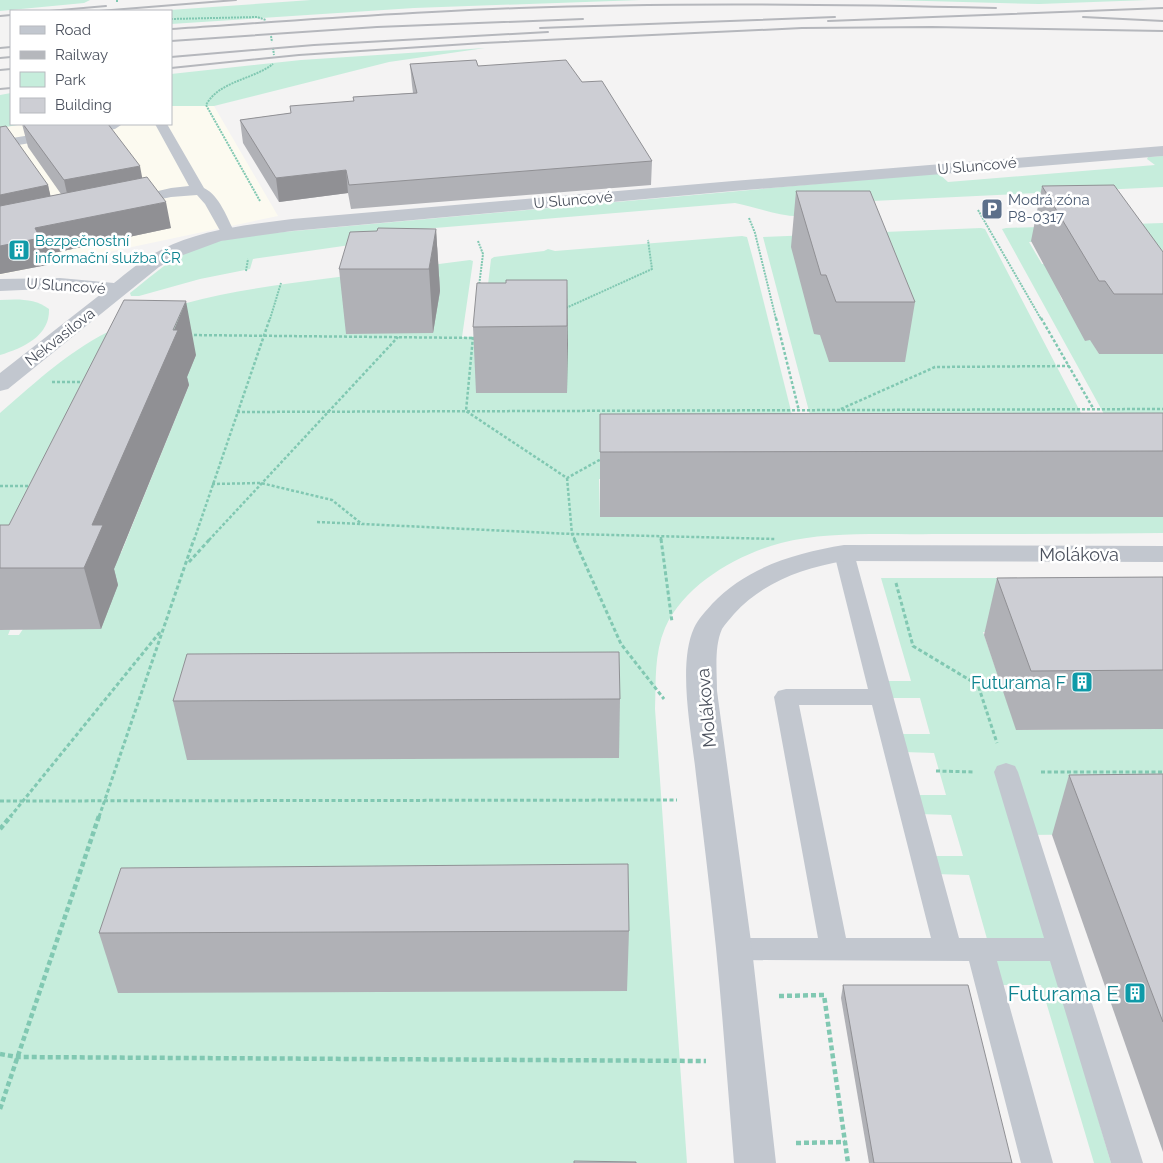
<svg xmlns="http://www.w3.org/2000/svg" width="1163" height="1163" font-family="Raleway,sans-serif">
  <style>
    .commercial { fill: #fcfaf0 }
    .green { fill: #c6eddc }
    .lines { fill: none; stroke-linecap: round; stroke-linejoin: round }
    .path-far3 { stroke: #81c8b2; stroke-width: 2; stroke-dasharray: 2 1; stroke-linecap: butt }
    .path-far2 { stroke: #81c8b2; stroke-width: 2.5; stroke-dasharray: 3 2; stroke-linecap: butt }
    .path-far1 { stroke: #81c8b2; stroke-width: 3; stroke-dasharray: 4 2.5; stroke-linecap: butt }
    .path { stroke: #81c8b2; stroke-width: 4.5; stroke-dasharray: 5 3; stroke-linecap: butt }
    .lane { fill: #c2c7cf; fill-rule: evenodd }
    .street { fill: #c2c7cf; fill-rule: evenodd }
    .rail { stroke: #b5b7bc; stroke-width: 2 }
    .wall { fill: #b0b1b6 }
    .shaded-wall { fill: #909094 }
    .building { fill: #cdced4; stroke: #909094 }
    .labels { text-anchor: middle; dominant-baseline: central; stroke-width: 5; stroke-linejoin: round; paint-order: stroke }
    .far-street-label { font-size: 15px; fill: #4c525e; stroke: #fff }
    .far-service-label { font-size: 15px; fill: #4e5e75; stroke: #fff; text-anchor: start }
    .far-culture-label { font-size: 15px; fill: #0d838f; stroke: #fff; text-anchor: start }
    .street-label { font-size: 18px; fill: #4c525e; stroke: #fff }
    .culture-label { font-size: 18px; fill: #0d838f; stroke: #fff; text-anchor: end }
    .near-culture-label { font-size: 21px; fill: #0d838f; stroke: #fff; text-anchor: end }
  </style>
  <rect width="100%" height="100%" fill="#f4f3f3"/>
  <path class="commercial" d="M171,106H214L278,216L0,275V128L24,124H171Z"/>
  <g class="green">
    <path d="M0,0H90L84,3L0,11Z"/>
    <path d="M311,0H641L414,8L171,24V11H155Z"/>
    <path d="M890,0H1148L1039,4Z"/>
    <path d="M485,48L389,62L214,106H171V74L301,60Z"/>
    <path d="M11,93V124H23L0,128V95Z"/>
    <path d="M1163,156V187L831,203C825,206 819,212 813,214C791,222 758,207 735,203L411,230L378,241L253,259L250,269L200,279L139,296H131L130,293C147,280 164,264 183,254C206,241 235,238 261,234L938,173L948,182L1155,165L1147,159L1148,157Z"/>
    <path d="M1163,223V340L1101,241L1029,242L1042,264H1047L1062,300H1067L1099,354H1163V478L599,479L600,517H1163V533C1086,534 1009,534 932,534C885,535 827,531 781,543C737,555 685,584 665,628C654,654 656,681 655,709L687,1163H0V630H10L8,635H19L23,629L79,585L114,553H121L189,385L0,586V413C37,381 72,348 116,328C181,298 253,288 323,279C372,273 421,266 470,260L473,261L462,337L482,336L491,259L494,257L544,251L548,249L555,251L742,236L747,237L753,259L792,415H810L763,237L981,228L985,229L1082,415L1104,414L1002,229L1006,228Z"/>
    <path d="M0,300C17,299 35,298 49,309C50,336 23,348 0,355Z"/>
    <path d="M881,578H1163L1003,632H983L1017,730L1163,729V834L1015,835L1111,1163H1094L1041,985H1000L969,875L934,874L930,856H963L951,815L919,814L915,795H946L934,753L904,752L900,734H930L920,698H890L886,681H911Z"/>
  </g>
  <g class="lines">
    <g class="path-far3">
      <path d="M117,0V2"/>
      <path d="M171,19L257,17L266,20"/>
      <path d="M271,36L272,42"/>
      <path d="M273,48L274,55"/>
      <path d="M260,201L206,105C219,81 252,80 273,64"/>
      <path d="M978,210L1041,319"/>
      <path d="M749,218L755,233L776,319"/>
      <path d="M478,241L483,254L479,286"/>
      <path d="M246,271L248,259"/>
      <path d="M566,308L652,269L648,240"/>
      <path d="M270,319L281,283"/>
    </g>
    <g class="path-far2">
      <path d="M776,318L799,411"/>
      <path d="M1041,318L1093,408"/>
      <path d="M189,335L476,338"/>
      <path d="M473,337L466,411L567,478L603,458"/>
      <path d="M52,382H86"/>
      <path d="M841,409L935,367L1069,366"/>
      <path d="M237,412L1163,409"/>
      <path d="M567,478L572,534L575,540"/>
      <path d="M212,484L261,483L332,500L362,524L572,534L776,539"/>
      <path d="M0,486H32"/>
      <path d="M317,522L362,524"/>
      <path d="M661,537V540"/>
      <path d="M194,540L270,318"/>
      <path d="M209,540L398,337"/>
    </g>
    <g class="path-far1">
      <path d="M574,539L621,644L664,699"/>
      <path d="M661,539L672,622"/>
      <path d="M189,562L210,539"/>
      <path d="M896,583L913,646L978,685L997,743"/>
      <path d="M936,771L975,772"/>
      <path d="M1041,772H1163"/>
      <path d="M0,801L677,800"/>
      <path d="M10,817L160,632"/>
      <path d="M99,817L194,539"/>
    </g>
    <g class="path">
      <path d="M0,829L11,816"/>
      <path d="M779,996L824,995L848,1163"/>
      <path d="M0,1054L17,1057L706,1061"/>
      <path d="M0,1109L99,816"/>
      <path d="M796,1143L845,1142"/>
    </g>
    <g class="lane">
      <path d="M99,124L121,125L115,129L0,148V140Z"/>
      <path d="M155,124H167L204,188C220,196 227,218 235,233L233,236H223L205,204L197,195L171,197L133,205L128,204L126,201L128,198L171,188L189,186Z"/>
      <path d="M844,547L851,549L854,553L959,938H1044L994,772L997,766L1006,763L1015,766L1018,772L1143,1163H1111L1050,961H997L1053,1163H1021L969,961L734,960L724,957L720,949L724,941L734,938H818L774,697L778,691L786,689H868L834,553L837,549ZM799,705H872L931,938H846Z"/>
    </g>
    <g class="street">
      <path d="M1163,146V156L733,191L292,231L221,241L175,258L159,267L8,389L0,391V373L101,294L45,289L0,291V279L60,278L114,283C129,271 144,258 161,250C201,229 248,225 292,219L733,181Z"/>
      <path d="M844,545L1163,546V562L844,561C803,568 763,582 734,614C730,619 725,624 722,629C714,647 717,672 717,691L752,949L776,1163H734C728,1091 723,1019 716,948C710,890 703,832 696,775C692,735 677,665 694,628C698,619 706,611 712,604C747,567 795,553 844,545Z"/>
    </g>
    <g class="rail">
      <path d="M49,11L106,6"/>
      <path d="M99,11L236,0"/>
      <path d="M0,16L11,15"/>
      <path d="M1083,17L1163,21"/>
      <path d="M828,21L1163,8"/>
      <path d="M540,28L835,17"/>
      <path d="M171,29C287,21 403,12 519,8C678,2 837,4 996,8"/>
      <path d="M171,41L377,27L583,19"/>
      <path d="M0,48L11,47"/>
      <path d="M171,57L314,45L548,32"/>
      <path d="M0,58L11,57"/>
      <path d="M171,68L299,55L483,43L802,28L932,27L1163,31"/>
      <path d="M0,70L11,69"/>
      <path d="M0,89L11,88"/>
    </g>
  </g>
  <g class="wall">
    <path d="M410,64L478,66L582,82L652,161L651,185L351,209L348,193L279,202L243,143L240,120L291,113L354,102L353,97L413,93L412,85Z"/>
    <path d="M22,124H108L142,178L171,228L44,255L47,265L0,274V127L48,185L50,196L61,194L28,147Z"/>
    <path d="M1042,186L1163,252V354H1099L1090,340L1085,341L1031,241Z"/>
    <path d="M796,191L915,302L905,362H829L820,335L814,334L791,247Z"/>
    <path d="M436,229L440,291L433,333L346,334L339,269L377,231Z"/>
    <path d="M567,280V393H476L473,327L506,283Z"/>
    <path d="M196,355L187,377L189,385L114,569L118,585L101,629L0,630V525H9Z"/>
    <path d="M1163,413V517H600V414Z"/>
    <path d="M1163,577V729L1016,730L984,635L997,578Z"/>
    <path d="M620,699L619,758L187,760L173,701Z"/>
    <path d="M1163,774V1152L1052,835L1069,775Z"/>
    <path d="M629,931L627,991L118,993L99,933Z"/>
    <path d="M843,985L1012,1163H869L841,998Z"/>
  </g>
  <g class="shaded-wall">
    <path d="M140,166L145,193L70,207L64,180Z"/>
    <path d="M346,170L348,193L279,202L276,178Z"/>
    <path d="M48,185L54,211L0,222V195Z"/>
    <path d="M166,202L171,228L44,255L47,265L0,274V246L35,228Z"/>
    <path d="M436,229L440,291L433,333L429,269Z"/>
    <path d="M567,280L568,345L567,393Z"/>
    <path d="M186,301L196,355L187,377L189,385L114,569L118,585L101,629L84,568L92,525Z"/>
  </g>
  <g class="building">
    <path d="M476,60L478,66L566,60L582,82L602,81L652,161L349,185L346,170L276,178L240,120L291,113L290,106L354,101L353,97L417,93L410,64Z"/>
    <path d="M23,124H108L140,166L64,180Z"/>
    <path d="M6,126L48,185L0,195V127Z"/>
    <path d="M147,177L166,202L35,228L40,238L0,246V206Z"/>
    <path d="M1114,185L1163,252V294H1114L1105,281H1099L1042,186Z"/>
    <path d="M796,191H870L915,302H836L826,275H821Z"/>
    <path d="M378,228L436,229L429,269H339L350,232L377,231Z"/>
    <path d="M506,280H567V326L473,327L477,283H506Z"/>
    <path d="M124,300L186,301L173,330H178L92,525H103L84,568H0V525H9Z"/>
    <path d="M1163,413V451L600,452V414Z"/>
    <path d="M1163,577V670L1031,671L997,578Z"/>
    <path d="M619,652L620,699L173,701L187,654Z"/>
    <path d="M1163,774V1022L1069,775Z"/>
    <path d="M628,864L629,931L99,933L121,868Z"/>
    <path d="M843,985H968L1012,1163H874Z"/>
    <path d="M574,1161L636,1162V1163H574Z"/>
  </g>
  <defs>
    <g id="parking-square" transform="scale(1.125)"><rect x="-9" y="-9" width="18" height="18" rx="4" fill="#5c6f8a" stroke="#fff"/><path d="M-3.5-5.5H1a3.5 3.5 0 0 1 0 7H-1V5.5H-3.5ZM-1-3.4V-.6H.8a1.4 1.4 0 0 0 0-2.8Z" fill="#fff"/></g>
    <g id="building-square" transform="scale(1.125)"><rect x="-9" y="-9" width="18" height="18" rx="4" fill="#0f9aa8" stroke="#fff"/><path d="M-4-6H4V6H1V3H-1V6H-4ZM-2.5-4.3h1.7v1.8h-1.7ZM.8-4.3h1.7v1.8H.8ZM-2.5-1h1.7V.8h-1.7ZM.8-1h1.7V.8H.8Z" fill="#fff"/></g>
  </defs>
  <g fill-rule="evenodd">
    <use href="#parking-square" x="992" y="209"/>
    <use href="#building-square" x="19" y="250"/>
    <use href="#building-square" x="1082" y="682"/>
    <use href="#building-square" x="1135" y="993"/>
  </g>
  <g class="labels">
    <g class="far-street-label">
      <text transform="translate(977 166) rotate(-5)">U Sluncové</text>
      <text transform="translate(573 200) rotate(-5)">U Sluncové</text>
      <text transform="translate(66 286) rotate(4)">U Sluncové</text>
      <text transform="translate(60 337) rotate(-38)">Nekvasilova</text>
    </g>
    <g class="far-service-label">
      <text x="1008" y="200">Modrá zóna<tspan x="1008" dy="17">P8-0317</tspan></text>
    </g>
    <g class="far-culture-label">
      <text x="35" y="241">Bezpečnostní<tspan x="35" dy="17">informační služba ČR</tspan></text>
    </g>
    <g class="street-label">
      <text x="1079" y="554">Molákova</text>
      <text transform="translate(706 708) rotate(-95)">Molákova</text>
    </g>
    <g class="culture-label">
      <text x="1066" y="682">Futurama F</text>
    </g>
    <g class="near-culture-label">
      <text x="1119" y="993">Futurama E</text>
    </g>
  </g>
  <rect x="10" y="10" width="162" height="115" fill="#ffffff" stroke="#b7babf"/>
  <rect x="20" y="26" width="25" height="8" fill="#c2c7cf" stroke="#b7babf"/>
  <text x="55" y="35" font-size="15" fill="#4c525e">Road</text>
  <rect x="20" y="51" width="25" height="8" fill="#b5b7bc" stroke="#b7babf"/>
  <text x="55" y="60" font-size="15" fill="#4c525e">Railway</text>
  <rect x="20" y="72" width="25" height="15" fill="#c6eddc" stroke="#b7babf"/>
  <text x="55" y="85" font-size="15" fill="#4c525e">Park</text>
  <rect x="20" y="98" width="25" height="15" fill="#cdced4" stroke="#b7babf"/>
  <text x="55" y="110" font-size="15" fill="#4c525e">Building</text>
</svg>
